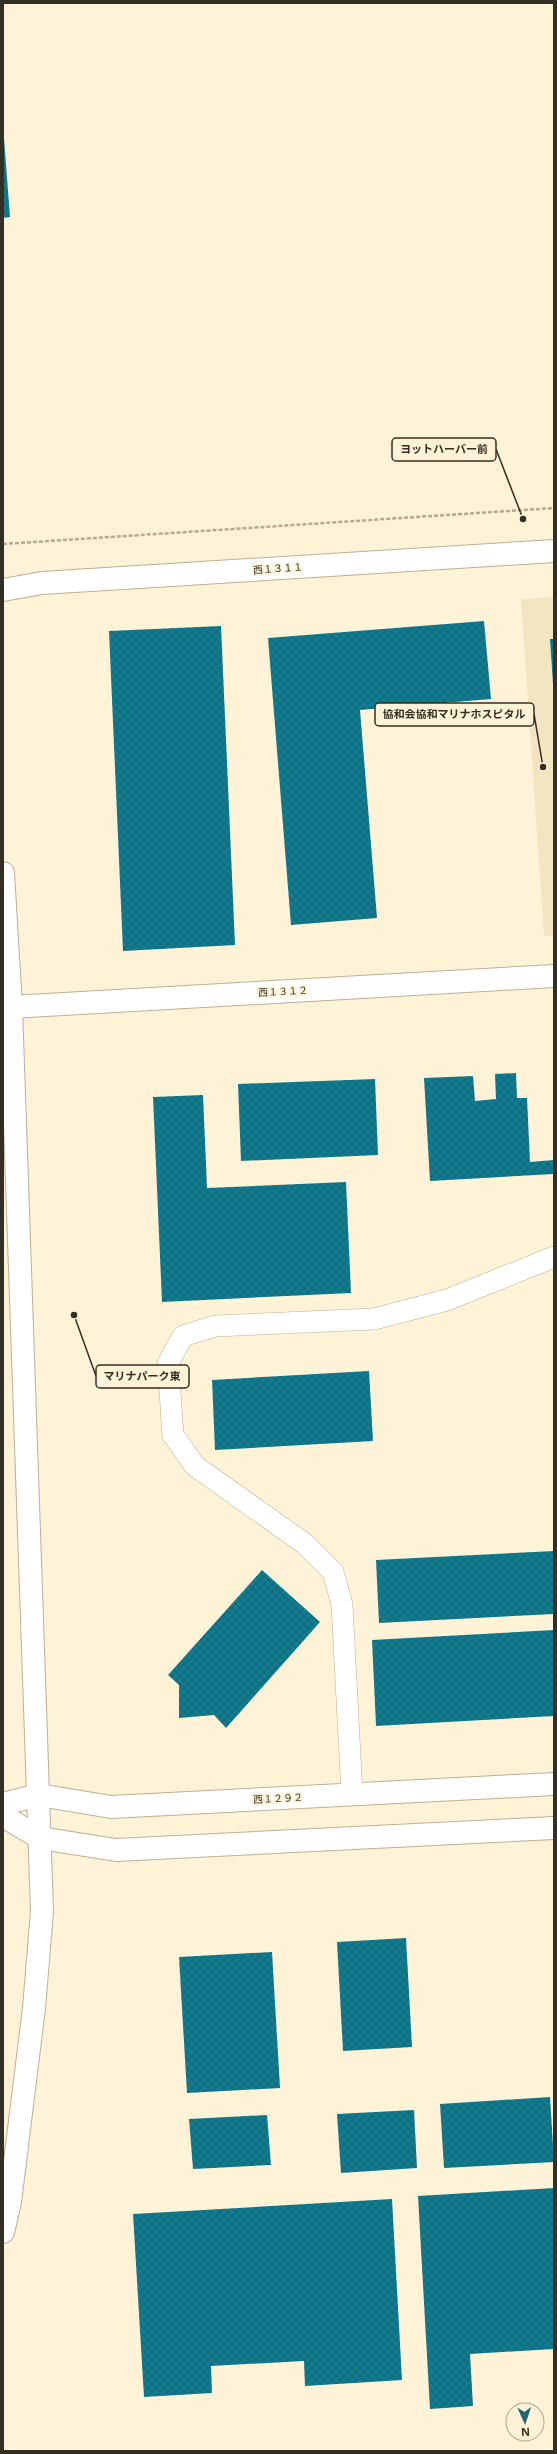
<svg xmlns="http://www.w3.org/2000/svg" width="557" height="2454" font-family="'Open Sans','Noto Sans JP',sans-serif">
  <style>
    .built { fill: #f3e5c1 }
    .building { fill: url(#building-cross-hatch) }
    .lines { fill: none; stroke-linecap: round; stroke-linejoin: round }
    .lane-casing { stroke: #bbb095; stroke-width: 22 }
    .secondary-casing { stroke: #bbb095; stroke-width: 24 }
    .path { stroke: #b2aa94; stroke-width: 2.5; stroke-dasharray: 4 2; stroke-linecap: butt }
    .lane { stroke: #fff; stroke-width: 21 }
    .secondary { stroke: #fff; stroke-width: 22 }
    .labels { text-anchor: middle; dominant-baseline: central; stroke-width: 4; stroke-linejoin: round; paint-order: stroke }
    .street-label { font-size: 10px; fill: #332f24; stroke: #fef3d6 }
    .leader { fill: none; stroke: #332f24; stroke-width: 1.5 }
    .callout-dot { fill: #332f24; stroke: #fef3d6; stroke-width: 1.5 }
    .callout { fill: #fef3d6; stroke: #332f24; stroke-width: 1.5 }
    .callout-label { font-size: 11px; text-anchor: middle; font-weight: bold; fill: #332f24 }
  </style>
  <defs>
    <pattern id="building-cross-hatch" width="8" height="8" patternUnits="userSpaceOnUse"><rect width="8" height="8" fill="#117b90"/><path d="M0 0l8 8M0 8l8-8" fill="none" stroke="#116575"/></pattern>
  </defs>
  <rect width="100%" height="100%" fill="#fef3d6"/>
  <path class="built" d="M554,597V935L544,936L521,599Z"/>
  <g class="building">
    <path d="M3,125L10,217L3,218Z"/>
    <path d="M484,621L491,699L360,710L377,918L291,925L268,638Z"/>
    <path d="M221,626L235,945L123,951L109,631Z"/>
    <path d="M550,639H554V683L553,684Z"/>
    <path d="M516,1073L517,1098H527L530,1162L554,1160V1174L430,1181L424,1078L473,1076L475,1101L496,1099L495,1074Z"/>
    <path d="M375,1079L378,1155L241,1161L238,1084Z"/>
    <path d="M203,1095L207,1188L346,1182L351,1293L162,1302L153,1097Z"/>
    <path d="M369,1371L373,1441L215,1450L212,1380Z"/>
    <path d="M554,1551V1614L379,1623L376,1560Z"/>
    <path d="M262,1570L320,1622L226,1728L214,1715L179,1718V1685L168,1675Z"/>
    <path d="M554,1630V1716L376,1726L372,1640Z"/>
    <path d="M406,1938L412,2047L343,2051L337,1942Z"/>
    <path d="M272,1952L280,2088L187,2093L179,1957Z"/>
    <path d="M550,2097L554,2162L444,2168L440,2104Z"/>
    <path d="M414,2110L417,2168L341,2173L337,2114Z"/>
    <path d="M267,2115L271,2165L193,2169L189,2119Z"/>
    <path d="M554,2188V2349L470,2354L473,2406L430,2409L418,2196Z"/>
    <path d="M392,2199L402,2380L305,2386L304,2361L211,2366L212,2393L144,2397L133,2214Z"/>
  </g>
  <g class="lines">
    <g class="lane-casing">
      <path id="lane" d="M352,1794L342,1605L333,1572L305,1544L195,1466L173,1435L168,1363L183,1336L215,1326L374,1319L447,1300L554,1257"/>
    </g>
    <g class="secondary-casing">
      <g id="secondary">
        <path d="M3,590L42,583L554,551"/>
        <path d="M3,873L11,1007L42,1911L34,2008L10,2202L3,2232"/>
        <path d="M11,1007L554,976"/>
        <path d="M3,1804L39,1795L111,1807L554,1784"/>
        <path d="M3,1816L40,1838L116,1850L554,1828"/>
      </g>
    </g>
    <path class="path" d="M3,544L554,508"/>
    <use href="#lane" class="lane"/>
    <use href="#secondary" class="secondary"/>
  </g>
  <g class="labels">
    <g class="street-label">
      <text transform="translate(278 568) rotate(-4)">西１３１１</text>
      <text transform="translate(283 991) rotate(-3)">西１３１２</text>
      <text transform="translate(278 1798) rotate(-3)">西１２９２</text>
    </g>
  </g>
  <path class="leader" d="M523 519L496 449M543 767L534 714M74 1315L96 1376"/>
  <g class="callout-dot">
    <circle cx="523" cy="519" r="4"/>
    <circle cx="543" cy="767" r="4"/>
    <circle cx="74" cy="1315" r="4"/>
  </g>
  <g class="callout">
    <rect x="392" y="438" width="104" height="23" rx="4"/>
    <rect x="375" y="703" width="159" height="23" rx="4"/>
    <rect x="96" y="1365" width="93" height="23" rx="4"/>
  </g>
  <g class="callout-label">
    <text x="444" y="453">ヨットハーバー前</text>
    <text x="454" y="718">協和会協和マリナホスピタル</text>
    <text x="142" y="1380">マリナパーク東</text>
  </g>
  <rect width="557" height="2454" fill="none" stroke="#332f24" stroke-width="8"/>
  <g transform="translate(525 2422) rotate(177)"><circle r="19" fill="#fef3d6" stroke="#ada58f"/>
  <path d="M0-3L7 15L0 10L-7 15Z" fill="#1e6575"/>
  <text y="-6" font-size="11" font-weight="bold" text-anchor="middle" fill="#332f24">N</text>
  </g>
</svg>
